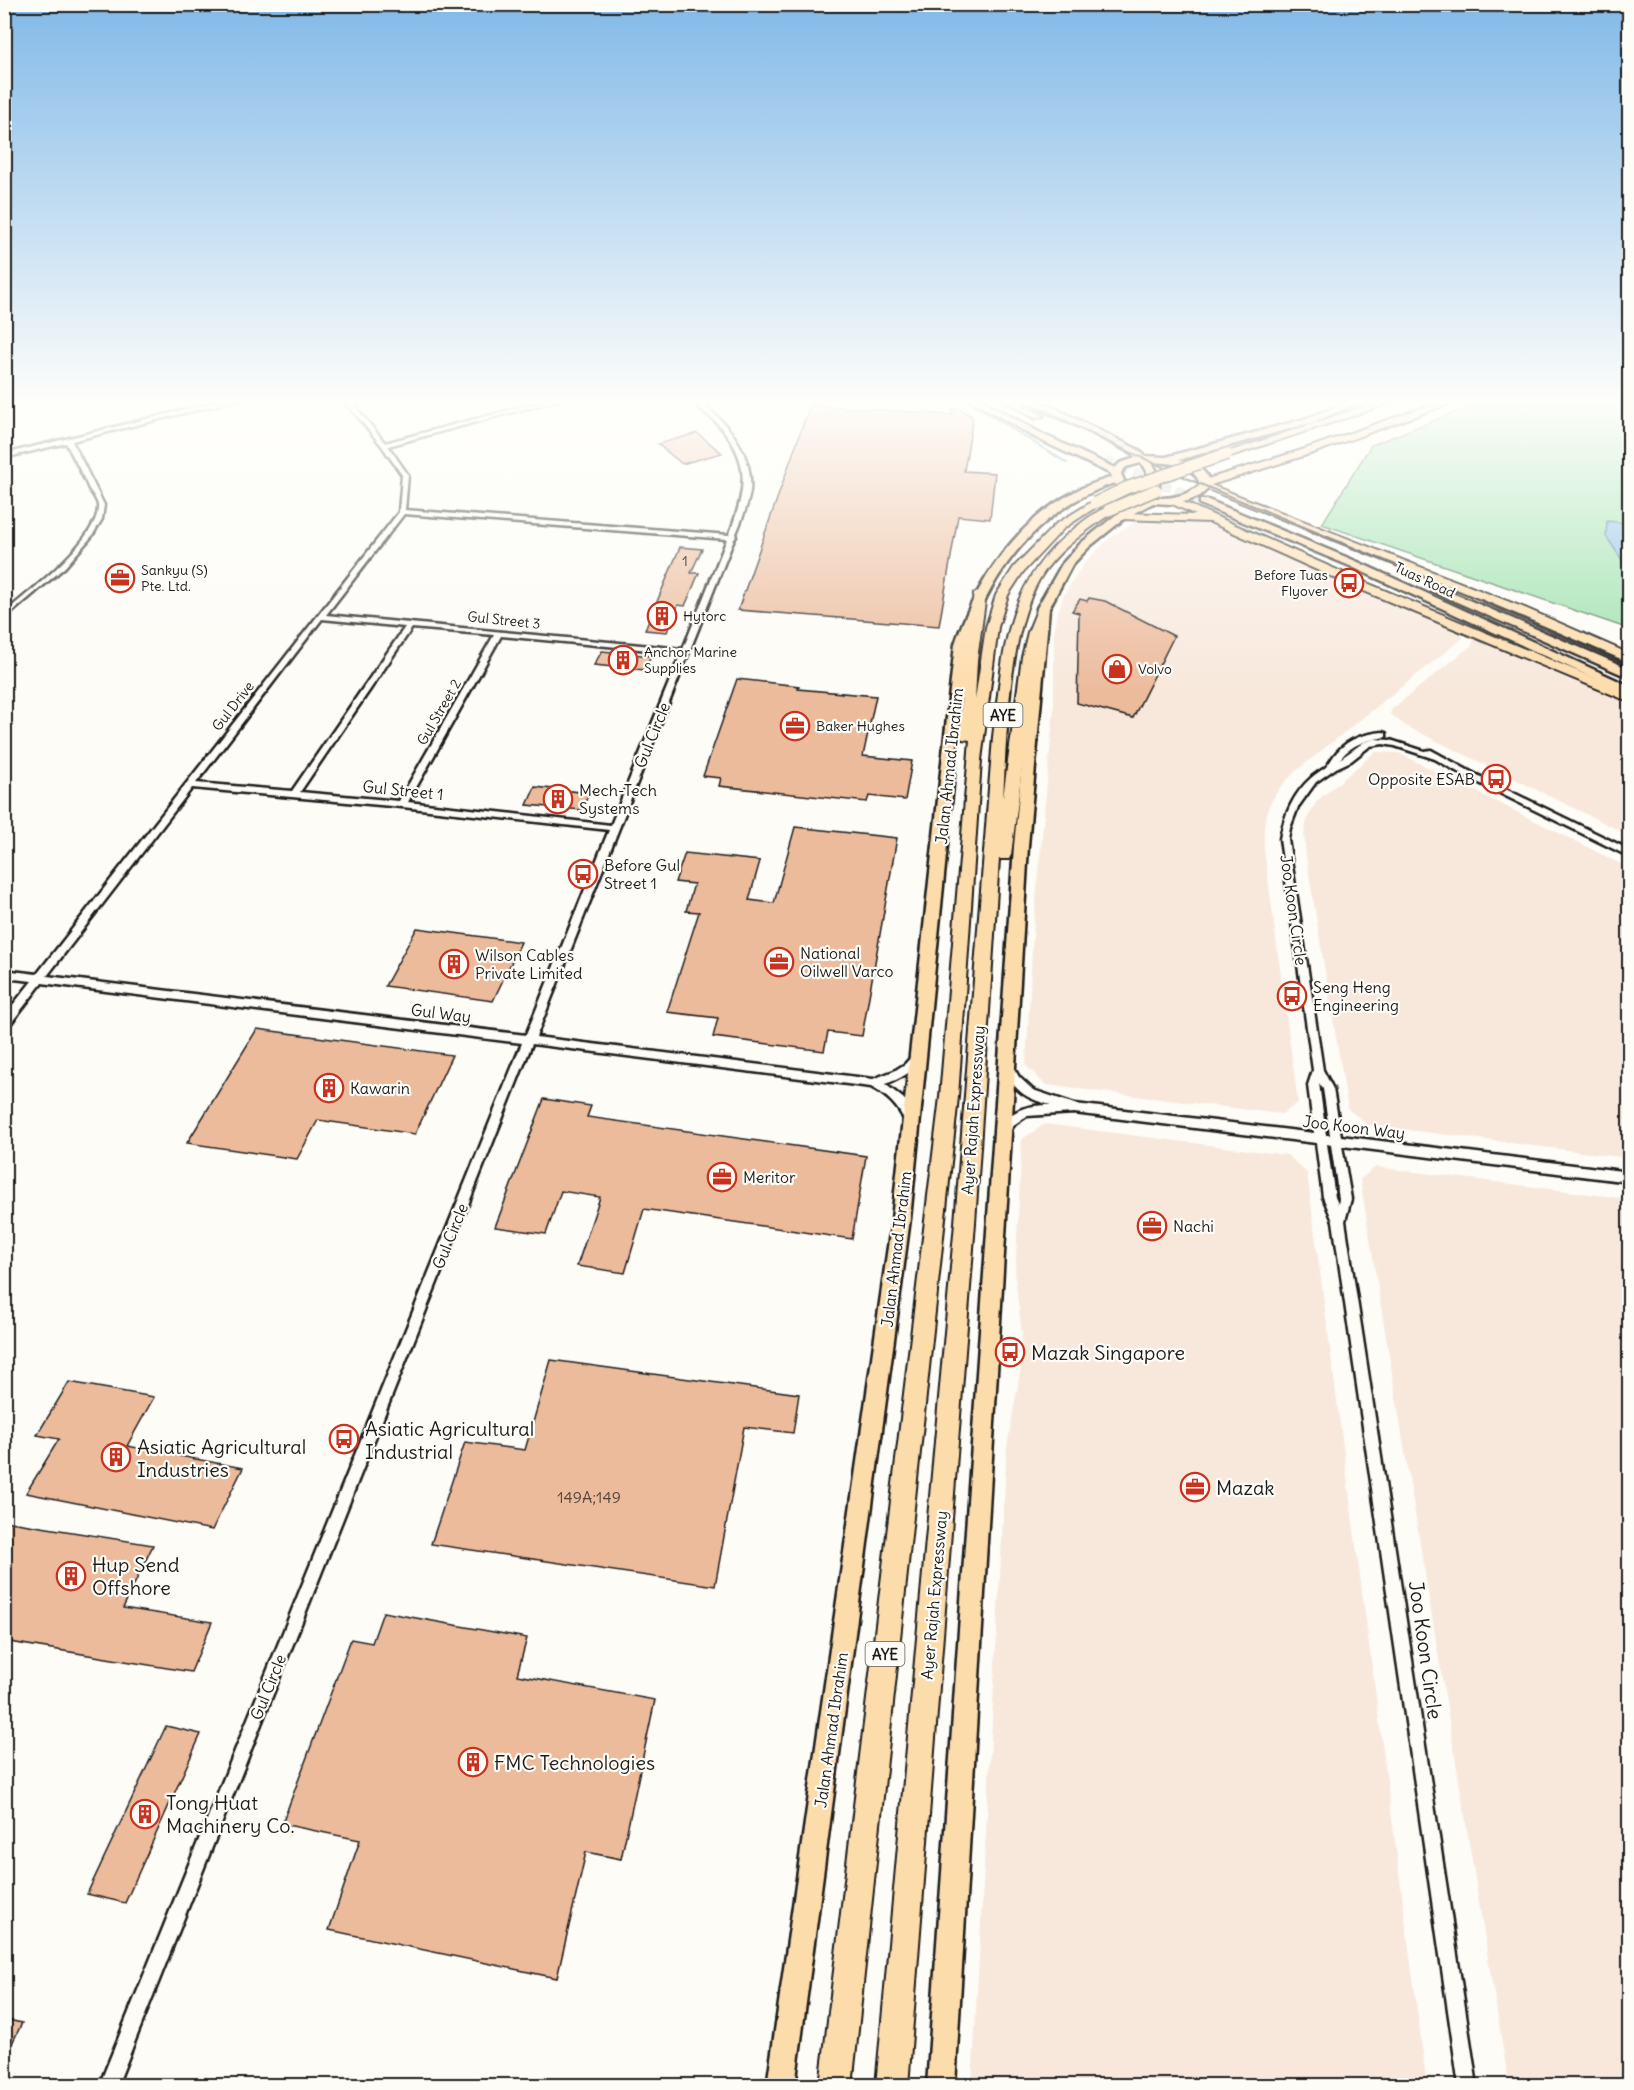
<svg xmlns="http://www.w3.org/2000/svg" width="1634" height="2090" font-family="Delius,sans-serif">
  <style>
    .built { fill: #f8e8dc }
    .green { fill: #9de1ad; stroke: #5c7e64; stroke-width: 1.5 }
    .water { fill: #8ac0e8; stroke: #5e7e96; stroke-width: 1.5 }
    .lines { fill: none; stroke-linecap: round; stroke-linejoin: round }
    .stream { stroke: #5e7e96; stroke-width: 2 }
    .building { fill: #ecbb9c; stroke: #1c1c1c; stroke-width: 1.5 }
    .primary-tunnel { stroke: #dbdad6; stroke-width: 10; stroke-dasharray: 10 5; stroke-linecap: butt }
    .street-casing { stroke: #1c1c1c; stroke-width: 5 }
    .primary-casing { stroke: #1c1c1c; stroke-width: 5 }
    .highway-casing { stroke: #1c1c1c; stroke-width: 4 }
    .street { fill: #fdfcf7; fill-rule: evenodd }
    .primary { fill: #fddcac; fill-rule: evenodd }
    .highway { fill: #fddcac; fill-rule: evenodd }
    .rail-far1 { stroke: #1c1c1c; stroke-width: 2 }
    .rail { stroke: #1c1c1c; stroke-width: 3 }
    .highway-bridge-casing { stroke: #1c1c1c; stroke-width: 14; stroke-linecap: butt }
    .highway-bridge { stroke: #fddcac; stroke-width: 11 }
    .labels { text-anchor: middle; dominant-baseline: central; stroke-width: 4.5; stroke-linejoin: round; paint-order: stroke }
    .number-label { font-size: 14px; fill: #50443c }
    .far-poi-label { font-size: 14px; fill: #1c1c1c; stroke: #fdfcf7; text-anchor: start }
    .far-street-label { font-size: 14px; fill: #1c1c1c; stroke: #fdfcf7 }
    .shield { fill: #fdfcf7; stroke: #605f5e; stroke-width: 1.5 }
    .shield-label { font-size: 15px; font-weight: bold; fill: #1c1c1c }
    .street-label { font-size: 16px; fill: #1c1c1c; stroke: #fdfcf7 }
    .poi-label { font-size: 16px; fill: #1c1c1c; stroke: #fdfcf7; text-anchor: start }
    .near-number-label { font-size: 16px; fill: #50443c }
    .near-poi-label { font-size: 20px; fill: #1c1c1c; stroke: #fdfcf7; text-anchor: start }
    .near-street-label { font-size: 20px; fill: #1c1c1c; stroke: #fdfcf7 }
  </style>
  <rect width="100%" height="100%" fill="#fdfcf7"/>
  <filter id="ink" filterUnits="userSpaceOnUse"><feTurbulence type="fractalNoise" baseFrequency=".0167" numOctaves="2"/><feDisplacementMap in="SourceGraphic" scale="12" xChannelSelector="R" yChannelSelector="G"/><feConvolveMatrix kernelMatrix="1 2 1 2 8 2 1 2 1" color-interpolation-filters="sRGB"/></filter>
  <g filter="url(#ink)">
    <g class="built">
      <path d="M1141,518L1206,521L1460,632L1463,638L1296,771L1281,786L1269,805L1264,825V849L1298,1103L1282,1114L1046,1085L1026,1066L1033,932L1054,707V634L1056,617L1064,594L1086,561L1111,537Z"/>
      <path d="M1474,637L1629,701V835L1406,726L1390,714L1392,709L1472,645Z"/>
      <path d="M1375,752L1399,753L1629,868V1158L1368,1125L1348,1109L1306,856L1304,834L1308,817L1317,801Z"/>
      <path d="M1045,1124L1287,1155L1307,1173L1427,2085H972L1007,1447L1021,1367L1022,1335L1015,1277L1022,1139Z"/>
      <path d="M1376,1167L1629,1199V2085H1509L1360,1179Z"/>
    </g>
    <path class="green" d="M1489,399H1629V629L1322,524L1371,445Z"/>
    <path class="water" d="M1607,521L1629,523V567L1622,560L1606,536Z"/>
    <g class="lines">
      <path class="stream" d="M964,399L1067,463"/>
    </g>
    <g class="building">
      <path d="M810,405L953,415L952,409H960L973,417L964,471L995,473L990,519L958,516L939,626L738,610Z"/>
      <path d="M697,433L722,453L682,464L658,444Z"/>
      <path d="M680,547L702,549L691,573H699L685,606L678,605L667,632L645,630Z"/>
      <path d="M1089,598L1105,601L1174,636L1133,718L1077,703L1079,613L1072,611L1080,599L1087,601Z"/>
      <path d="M602,651L651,656L645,670L594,665Z"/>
      <path d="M737,679L799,686L798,689L876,696L863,756L912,761L905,800L869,796L867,802L719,786L721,778L703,776Z"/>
      <path d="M535,787L589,793L582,810L527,805Z"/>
      <path d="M795,827L897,838L862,1036L828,1032L824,1051L713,1037L718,1018L667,1012L699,912L686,911L694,884L675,882L685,853L760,861L749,900L774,903Z"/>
      <path d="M417,928L521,942L493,1001L385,986Z"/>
      <path d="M257,1029L452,1055L415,1134L318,1120L297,1159L187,1143Z"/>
      <path d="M544,1099L591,1106L587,1117L866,1156L852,1239L644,1209L625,1273L577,1266L600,1197L561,1191L546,1234L495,1227Z"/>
      <path d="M551,1360L799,1394L793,1433L744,1427L715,1586L431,1544L465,1442L525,1450Z"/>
      <path d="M69,1382L154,1397L127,1446L243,1468L212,1530L26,1493L59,1439L37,1435Z"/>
      <path d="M4,1521L153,1545L123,1608L212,1622L191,1672L4,1641Z"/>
      <path d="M383,1612L527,1638L517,1675L655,1700L621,1859L586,1852L557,1978L329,1930L360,1840L282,1824L351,1639L372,1643Z"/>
      <path d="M166,1726L201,1734L125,1903L87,1894Z"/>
      <path d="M4,2019L22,2023L4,2060Z"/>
    </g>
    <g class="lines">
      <path class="primary-tunnel" d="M1106,461L1204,502"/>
      <g class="street-casing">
        <g id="street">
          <path d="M229,399H240L72,441L104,505L102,519L92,536L65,567L4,619V613C28,593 101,538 98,505C97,500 92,493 89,489C82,473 74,458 66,443L4,458V454Z"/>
          <path d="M343,399H349L385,443L551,399H561L388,446L408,475L405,510L729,535C747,489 752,458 714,420C706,413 697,406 689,399C700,399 708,409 716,416C737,435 753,462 750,491C748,506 741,521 735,536L736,537L734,539L536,1037L873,1079L894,1071L905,1064L914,1054H922L923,1057C914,1071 901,1079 885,1084L904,1099L916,1120L914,1123L910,1125L906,1123C898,1106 888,1096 871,1087L532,1044L117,2086H99L522,1043L42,983L8,1027L4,1028V1016L32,981L4,978V970L37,974L399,512L402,475L382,446ZM404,514L727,539L683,649L326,615ZM322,619L405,627L292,791L196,783ZM412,628L494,635L399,801L300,792ZM501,636L681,653L611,825L408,802ZM192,788L402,807L609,830L526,1035L47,976Z"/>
          <path d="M1383,732L1386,733V737C1367,740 1353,743 1340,759L1364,742L1375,739L1390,740L1424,751L1431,750L1471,772L1630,850V857L1465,776L1435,759L1395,746L1383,744L1370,746L1351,761L1336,768L1316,782L1298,807L1290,828L1288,839L1323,1070L1333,1089L1341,1136L1630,1172V1182L1342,1146L1351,1199L1345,1221L1477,2086H1459L1333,1221L1323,1197L1316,1143L1074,1113L1027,1116L1015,1124L1009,1132L1005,1134L1001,1132L999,1129C1011,1108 1030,1105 1052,1105C1026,1099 1016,1092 1003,1068L1004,1065H1012L1019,1077L1033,1090L1075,1104L1314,1133L1308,1085L1313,1070L1280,839C1284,816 1293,794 1311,778C1315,774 1321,771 1326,767C1330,763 1333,756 1337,752C1349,738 1365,734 1383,732ZM1319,1083L1323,1089L1330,1135H1326ZM1327,1144L1331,1145L1339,1199L1338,1204L1335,1197Z"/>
        </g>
      </g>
      <g class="primary-casing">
        <g id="primary">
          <path d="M969,399H980L1042,434L1115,468L1120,463L1136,458L1131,453L1025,399H1036L1137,449L1145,456L1166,457L1308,418L1354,399H1366L1314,422L1179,460C1193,463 1212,471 1209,488L1200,496L1188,501L1170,504L1153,503L1125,518L1089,547L1072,565L1049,608L1028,846L955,2086H927L1014,846L1037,608L1062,564L1081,543L1117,514L1142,500L1123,493L1114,483C1039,509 991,570 967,644L910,1219L795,2086H767L892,1219L955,644C975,584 1016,522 1074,492C1086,485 1099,482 1112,477L1111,474L1036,438ZM1151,462C1170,463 1195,464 1200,485C1179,504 1129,504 1121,473L1126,467L1141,463C1149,470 1151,484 1148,493L1157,495C1161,485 1159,471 1151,462Z"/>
          <path d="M1003,399H1014L1043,416L1035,418Z"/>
          <path d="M1200,500H1208L1358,562L1630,686V695L1350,566L1200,504Z"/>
          <path d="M1436,586L1630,669V678L1432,591V587Z"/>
        </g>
      </g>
      <g class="highway-casing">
        <g id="highway">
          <path d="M1387,399H1403L1231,456L1222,454Z"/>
          <path d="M1447,399H1462L1313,453L1211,485L1525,608L1630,654V663L1517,614L1200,486L1201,481L1305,449Z"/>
          <path d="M1174,498L1367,583L1630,693V702L1359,589L1210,522L1121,519L1115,516L1121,513L1196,515L1170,503V499Z"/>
          <path d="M1095,500L1099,501V505L1064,528L1023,572L1008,595L998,627L981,760L958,1097L852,2086H820L940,1097L970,740L962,739L960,736L963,660L974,594L980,590L986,594L977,660L975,700L986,627L996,595L1014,567L1056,524Z"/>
          <path d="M1109,507L1115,510L1113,512C1089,529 1064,545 1046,569C1008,620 1007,735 1003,798L1022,657L1028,632L1039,605H1047L1049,608L1040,632L1036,657L1011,855L1009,859H999L975,1223L908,2086H876L955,1223L993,737C1003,656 1004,583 1074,529C1084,521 1097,510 1109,507Z"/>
        </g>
      </g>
      <use href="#street" class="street"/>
      <use href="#primary" class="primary"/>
      <use href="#highway" class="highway"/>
      <path class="rail-far1" d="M1015,399L1193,481L1485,602"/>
      <path class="rail" d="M1482,601L1630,665"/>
      <g class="highway-bridge-casing">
        <g id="highway-bridge">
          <path d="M1095,503L1126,488L1227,454"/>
          <path d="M1109,510L1156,490"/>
        </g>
      </g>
      <use href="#highway-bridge" class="highway-bridge"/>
    </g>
  </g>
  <linearGradient id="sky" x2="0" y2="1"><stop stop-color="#82b9e8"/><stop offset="0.58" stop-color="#fefefb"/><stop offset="1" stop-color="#fefefb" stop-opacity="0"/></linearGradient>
  <rect width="1634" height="692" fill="url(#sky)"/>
  <defs>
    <g id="office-ring" transform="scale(1.5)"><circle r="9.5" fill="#fdfcf7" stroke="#c8321e" stroke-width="1.5"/><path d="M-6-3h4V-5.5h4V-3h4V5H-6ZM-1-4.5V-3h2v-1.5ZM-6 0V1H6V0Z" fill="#c8321e"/></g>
    <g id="bus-ring" transform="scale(1.5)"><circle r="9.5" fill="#fdfcf7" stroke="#c8321e" stroke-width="1.5"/><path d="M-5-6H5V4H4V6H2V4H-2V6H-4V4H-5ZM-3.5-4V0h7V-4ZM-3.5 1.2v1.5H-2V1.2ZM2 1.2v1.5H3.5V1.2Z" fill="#c8321e"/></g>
    <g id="building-ring" transform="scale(1.5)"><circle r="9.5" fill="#fdfcf7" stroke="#c8321e" stroke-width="1.5"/><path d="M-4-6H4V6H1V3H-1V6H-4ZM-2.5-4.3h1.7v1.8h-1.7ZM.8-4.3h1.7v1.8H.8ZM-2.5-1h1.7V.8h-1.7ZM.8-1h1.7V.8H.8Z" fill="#c8321e"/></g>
    <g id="shop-ring" transform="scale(1.5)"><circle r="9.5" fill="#fdfcf7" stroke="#c8321e" stroke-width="1.5"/><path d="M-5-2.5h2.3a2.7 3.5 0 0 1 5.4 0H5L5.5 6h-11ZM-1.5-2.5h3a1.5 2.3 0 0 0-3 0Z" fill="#c8321e"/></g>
  </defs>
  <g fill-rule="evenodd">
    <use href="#office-ring" x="120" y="578"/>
    <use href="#bus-ring" x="1349" y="583"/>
    <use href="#building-ring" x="662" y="616"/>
    <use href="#building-ring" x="623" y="660"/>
    <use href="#shop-ring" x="1117" y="669"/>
    <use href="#office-ring" x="795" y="726"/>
    <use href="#bus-ring" x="1496" y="779"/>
    <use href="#building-ring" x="558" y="799"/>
    <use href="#bus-ring" x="583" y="874"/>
    <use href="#office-ring" x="779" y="962"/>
    <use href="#building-ring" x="454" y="964"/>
    <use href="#bus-ring" x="1292" y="996"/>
    <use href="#building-ring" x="329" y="1088"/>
    <use href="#office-ring" x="722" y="1177"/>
    <use href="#office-ring" x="1152" y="1226"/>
    <use href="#bus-ring" x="1010" y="1352"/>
    <use href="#bus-ring" x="344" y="1439"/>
    <use href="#building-ring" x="116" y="1457"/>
    <use href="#office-ring" x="1195" y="1487"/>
    <use href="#building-ring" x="71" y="1576"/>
    <use href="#building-ring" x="473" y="1762"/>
    <use href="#building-ring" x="145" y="1814"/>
  </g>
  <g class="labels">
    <g class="number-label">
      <text x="685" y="561">1</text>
    </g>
    <g class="far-poi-label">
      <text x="141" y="570">Sankyu (S)<tspan x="141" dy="16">Pte. Ltd.</tspan></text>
      <text x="1328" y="575" text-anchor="end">Before Tuas<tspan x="1328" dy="16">Flyover</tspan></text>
      <text x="683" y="616">Hytorc</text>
      <text x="644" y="652">Anchor Marine<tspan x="644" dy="16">Supplies</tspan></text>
      <text x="1138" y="669">Volvo</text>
      <text x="816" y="726">Baker Hughes</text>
    </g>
    <g class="far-street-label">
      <text transform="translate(1425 580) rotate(25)">Tuas Road</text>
      <text transform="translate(504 620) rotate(6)">Gul Street 3</text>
      <text transform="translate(233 706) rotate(-52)">Gul Drive</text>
      <text transform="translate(439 712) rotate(-60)">Gul Street 2</text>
    </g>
    <g class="shield">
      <rect x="983.5" y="703" width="39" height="24" rx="4.5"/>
      <rect x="865.5" y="1642" width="39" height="24" rx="4.5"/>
    </g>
    <g class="shield-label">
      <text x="1003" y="715">AYE</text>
      <text x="885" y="1654">AYE</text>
    </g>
    <g class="street-label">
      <text transform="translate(652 735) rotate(-68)">Gul Circle</text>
      <text transform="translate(949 766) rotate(-84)">Jalan Ahmad Ibrahim</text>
      <text transform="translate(403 790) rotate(6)">Gul Street 1</text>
      <text transform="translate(1294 910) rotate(82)">Joo Koon Circle</text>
      <text transform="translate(441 1013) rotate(7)">Gul Way</text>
      <text transform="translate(973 1110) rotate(-86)">Ayer Rajah Expressway</text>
      <text transform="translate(1354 1127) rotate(7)">Joo Koon Way</text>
      <text transform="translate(450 1236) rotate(-68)">Gul Circle</text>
      <text transform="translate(896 1249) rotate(-83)">Jalan Ahmad Ibrahim</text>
      <text transform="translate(934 1595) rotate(-85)">Ayer Rajah Expressway</text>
      <text transform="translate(268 1687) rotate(-68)">Gul Circle</text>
      <text transform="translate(831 1730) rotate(-82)">Jalan Ahmad Ibrahim</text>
    </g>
    <g class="poi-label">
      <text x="1475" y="779" text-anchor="end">Opposite ESAB</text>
      <text x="579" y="790">Mech-Tech<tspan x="579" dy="18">Systems</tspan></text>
      <text x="604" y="865">Before Gul<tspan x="604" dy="18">Street 1</tspan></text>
      <text x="800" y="953">National<tspan x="800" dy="18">Oilwell Varco</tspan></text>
      <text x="475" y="955">Wilson Cables<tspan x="475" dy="18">Private Limited</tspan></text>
      <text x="1313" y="987">Seng Heng<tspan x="1313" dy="18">Engineering</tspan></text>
      <text x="350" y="1088">Kawarin</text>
      <text x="743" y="1177">Meritor</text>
      <text x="1173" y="1226">Nachi</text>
    </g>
    <g class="near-number-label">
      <text x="589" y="1497">149A;149</text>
    </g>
    <g class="near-poi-label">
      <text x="1031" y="1352">Mazak Singapore</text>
      <text x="365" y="1428">Asiatic Agricultural<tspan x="365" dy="23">Industrial</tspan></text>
      <text x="137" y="1446">Asiatic Agricultural<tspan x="137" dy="23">Industries</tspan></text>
      <text x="1216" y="1487">Mazak</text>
      <text x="92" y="1564">Hup Send<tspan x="92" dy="23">Offshore</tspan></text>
      <text x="494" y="1762">FMC Technologies</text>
      <text x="166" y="1802">Tong Huat<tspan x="166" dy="23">Machinery Co.</tspan></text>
    </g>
    <g class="near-street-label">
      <text transform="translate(1426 1650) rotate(82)">Joo Koon Circle</text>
    </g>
  </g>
  <rect width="1634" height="2090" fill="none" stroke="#fdfcf7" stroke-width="24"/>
  <rect x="12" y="12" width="1610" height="2066" fill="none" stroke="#1c1c1c" stroke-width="2" filter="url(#ink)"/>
</svg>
